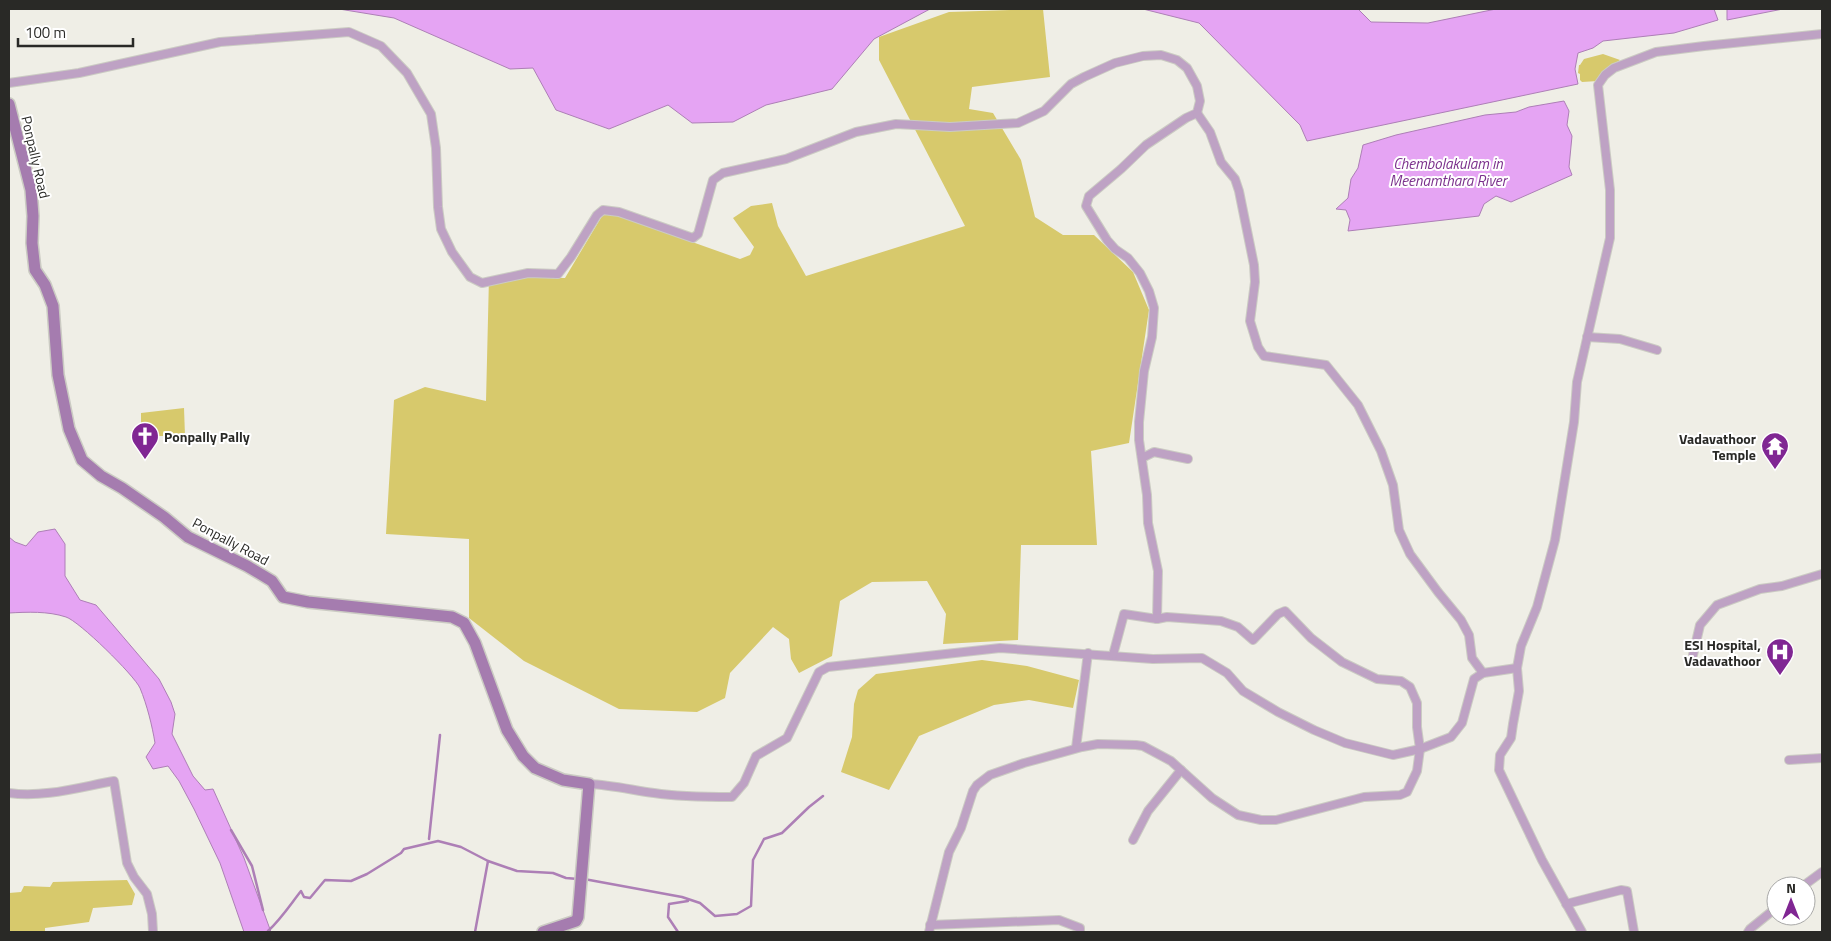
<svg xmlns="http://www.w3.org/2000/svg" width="1831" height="941" font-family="'Titillium Web',sans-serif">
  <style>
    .green { fill: #d7c96c }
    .water { fill: #e5a4f3; stroke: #ad7fb6 }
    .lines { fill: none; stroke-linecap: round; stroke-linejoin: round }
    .stream { stroke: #ad7fb6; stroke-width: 2.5 }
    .street-casing { stroke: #cbcbc3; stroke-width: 10 }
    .secondary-casing { stroke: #cbcbc3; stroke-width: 14 }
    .street { stroke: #bea2c4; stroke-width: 8 }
    .secondary { stroke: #a57caf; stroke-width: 11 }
    .labels { text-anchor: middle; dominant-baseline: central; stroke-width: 4; stroke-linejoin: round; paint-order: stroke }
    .street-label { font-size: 14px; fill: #292926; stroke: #fff }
    .poi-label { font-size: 14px; font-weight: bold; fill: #292926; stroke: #fff; text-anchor: end }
    .water-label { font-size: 15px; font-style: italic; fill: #7a2f8b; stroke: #fff }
  </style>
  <rect width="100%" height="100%" fill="#efeee6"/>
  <g class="green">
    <path d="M1043,9L1050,77L972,87L969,109L993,113L1021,160L1035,217L1063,235H1094L1133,272L1149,310L1129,443L1091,451L1097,545H1021L1018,640L943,644L946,614L927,581L872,582L840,601L832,656L799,673L791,659L789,639L773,627L730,673L725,698L697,712L619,709L524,661L469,618V539L386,534L394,400L425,387L486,401L489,277L565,278L605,211L740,259L750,255L754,247L733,218L751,206L772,203L778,226L806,276L965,226L879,60V37L949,12Z"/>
    <path d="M1603,54L1620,60L1605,70L1598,81L1582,82L1580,80V74L1578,73L1579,65H1580L1584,59Z"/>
    <path d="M184,408L185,436H141V413Z"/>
    <path d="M982,660L1027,666L1079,680L1073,708L1029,700L994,705L919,736L889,790L841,772L852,737L854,704L858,690L876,674Z"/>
    <path d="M127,880L135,894L132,905L93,908L89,922L45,928V932H9V893L21,892L24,886L50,887L53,882Z"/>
  </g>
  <g class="water">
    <path d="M339,9H930L874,39L832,89L766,105L733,122L692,123L668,105L609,129L556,110L533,68L510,69L394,18Z"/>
    <path d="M1143,9H1358L1371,22L1428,23L1496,9H1714L1718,20L1674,33L1603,41L1593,48L1578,53L1575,69L1578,84L1307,141L1300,125L1199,23Z"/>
    <path d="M1727,9H1783L1727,20Z"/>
    <path d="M1564,101L1569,111L1567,125L1572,136L1569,167L1572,175L1511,202L1496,196L1484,204L1479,216L1348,231L1350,220L1346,210L1336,209L1348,198L1351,179L1358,168L1363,145L1396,135L1485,115L1516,112L1529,107Z"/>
    <path d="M55,529L65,544V576L80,600L96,605L159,679L171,702L175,714L172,734L193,776L205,790L213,789L244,858L271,932H244L220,863L194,809L179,781L168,766L153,769L146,757L155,743C152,725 147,705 140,688C134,675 79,621 66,617C48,611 27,612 9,613V537L15,542L26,546L38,532Z"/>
  </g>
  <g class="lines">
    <g class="stream">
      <path d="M231,830L252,866L263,910"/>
      <path d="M429,839L440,735"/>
      <path d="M584,879L682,897L700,903L715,916L737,914L751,906L753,860L764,839L782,833L809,807L823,796"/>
      <path d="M268,931C281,919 290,905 301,891L304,897L310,898L325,880L351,881L367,874L401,853L404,849L438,841L461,847L488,861L517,871L553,873L566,878L578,879"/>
      <path d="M475,932L488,861"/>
      <path d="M678,932L668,917L669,904L688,901"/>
    </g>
    <g class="street-casing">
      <g id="street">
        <path d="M9,83L79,73L220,42L349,32L381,46L407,73L431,114L436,148L438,207L441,229L452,252L470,277L482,283L528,273L558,274L571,257L597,215L603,210L619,212L693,238L698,234L713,180L723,173L786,159L856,132L896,124L950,127L1018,123L1044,111L1071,84L1084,77L1115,63L1143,56L1161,55L1177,60L1187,68L1197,86L1200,101L1197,113L1186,118L1146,145L1121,169L1089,196L1086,206L1107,240L1115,249L1128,258L1140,273L1149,291L1154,308L1152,337L1144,371L1139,422V440L1147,495L1148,523L1158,571L1157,619"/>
        <path d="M1197,113L1210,132L1221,162L1235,179L1239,191L1254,265L1255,282L1250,321L1258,347L1264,356L1326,365L1358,405L1381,451L1393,485L1399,530L1410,554L1438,592L1461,620L1469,635L1472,658L1483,673"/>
        <path d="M1587,337L1620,339L1657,350"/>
        <path d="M1142,458L1154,452L1188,459"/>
        <path d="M1693,655L1700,625L1717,605L1760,589L1782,586L1822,574"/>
        <path d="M1076,748L1088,653"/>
        <path d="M1789,760L1822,758"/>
        <path d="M589,784C611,785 632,790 654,793C680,797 706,797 732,797L744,783L756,756L787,738L819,672L828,667L1000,648L1153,659L1202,658L1227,673L1243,691L1278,712L1314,730L1345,743L1393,755L1420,749L1451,737L1462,723L1474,679L1483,673L1517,668"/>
        <path d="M9,793C44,798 80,787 114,781L127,863L134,877L147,894L152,914L153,932"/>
        <path d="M1133,840L1148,811L1181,770"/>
        <path d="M1803,886L1822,872"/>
        <path d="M1566,904L1621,890L1627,891L1634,932"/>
        <path d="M930,925L1059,920L1080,928V932"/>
        <path d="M929,932L949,852L961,828L973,791L977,785L990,775L1024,763L1082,747L1098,744L1136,745L1143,746L1171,761L1212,798L1238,815L1261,820H1276L1364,797L1400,795L1407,792L1417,771L1420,749L1417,727V703L1410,687L1401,681L1377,679L1342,662L1311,638L1285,611L1278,614L1253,640L1238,627L1221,621L1167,617L1157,619L1124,614L1113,655"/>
        <path d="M1582,932L1542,860L1499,770L1500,755L1511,738L1513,724L1519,691L1517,668L1521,646L1537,607L1555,540L1574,422L1577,382L1610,238V190L1598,85L1605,75L1614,68L1656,52L1704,46L1822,34"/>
        <path d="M1748,932L1750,929L1776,908"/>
      </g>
    </g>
    <g class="secondary-casing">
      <path id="secondary" d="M9,104L31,190L33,216L32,243L35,270L45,285L53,306L58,375L64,404L69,429L82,460L101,476L122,488L164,517L188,537L247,566L272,581L283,597L308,602L452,617L464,623L475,643L507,730L523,756L535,768L563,780L589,784L578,917L576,921L543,932"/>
    </g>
    <use href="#street" class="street"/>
    <use href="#secondary" class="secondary"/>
  </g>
  <defs>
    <g id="church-pin" transform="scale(1.4375)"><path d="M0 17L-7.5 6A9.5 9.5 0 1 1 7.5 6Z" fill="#802693" stroke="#fff"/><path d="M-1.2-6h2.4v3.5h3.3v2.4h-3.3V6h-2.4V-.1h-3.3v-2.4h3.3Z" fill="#fff"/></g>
    <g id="temple-pin" transform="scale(1.4375)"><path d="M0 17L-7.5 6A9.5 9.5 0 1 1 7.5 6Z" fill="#802693" stroke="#fff"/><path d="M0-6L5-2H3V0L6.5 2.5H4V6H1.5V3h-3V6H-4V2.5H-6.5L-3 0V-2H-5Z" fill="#fff"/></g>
    <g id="hospital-pin" transform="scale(1.4375)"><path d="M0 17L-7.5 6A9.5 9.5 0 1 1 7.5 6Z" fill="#802693" stroke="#fff"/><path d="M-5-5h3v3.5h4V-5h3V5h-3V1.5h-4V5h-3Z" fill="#fff"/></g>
  </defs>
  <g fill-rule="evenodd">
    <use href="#church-pin" x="145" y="436"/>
    <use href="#temple-pin" x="1775" y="446"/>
    <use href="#hospital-pin" x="1780" y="652"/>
  </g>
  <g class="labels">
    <g class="street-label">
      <text transform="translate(36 157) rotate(77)">Ponpally Road</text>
      <text transform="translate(231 541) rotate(28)">Ponpally Road</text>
    </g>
    <g class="poi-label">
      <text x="164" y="436" text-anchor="start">Ponpally Pally</text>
      <text x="1756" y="438">Vadavathoor<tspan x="1756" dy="16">Temple</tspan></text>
      <text x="1761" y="644">ESI Hospital,<tspan x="1761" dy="16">Vadavathoor</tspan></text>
    </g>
    <g class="water-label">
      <text x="1448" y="163">Chembolakulam in<tspan x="1448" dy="17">Meenamthara River</tspan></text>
    </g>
  </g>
  <rect width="1831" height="941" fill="none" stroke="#292926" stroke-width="20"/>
  <g transform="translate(1791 901)"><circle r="24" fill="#ffffff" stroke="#a9a9a8"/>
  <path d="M0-4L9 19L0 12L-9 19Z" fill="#802693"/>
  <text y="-8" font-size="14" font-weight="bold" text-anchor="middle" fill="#292926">N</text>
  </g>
  <path d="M18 38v8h115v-8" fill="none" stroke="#292926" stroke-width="2.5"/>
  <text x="25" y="38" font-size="15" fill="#292926" stroke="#ffffff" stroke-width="4" paint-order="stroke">100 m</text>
</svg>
